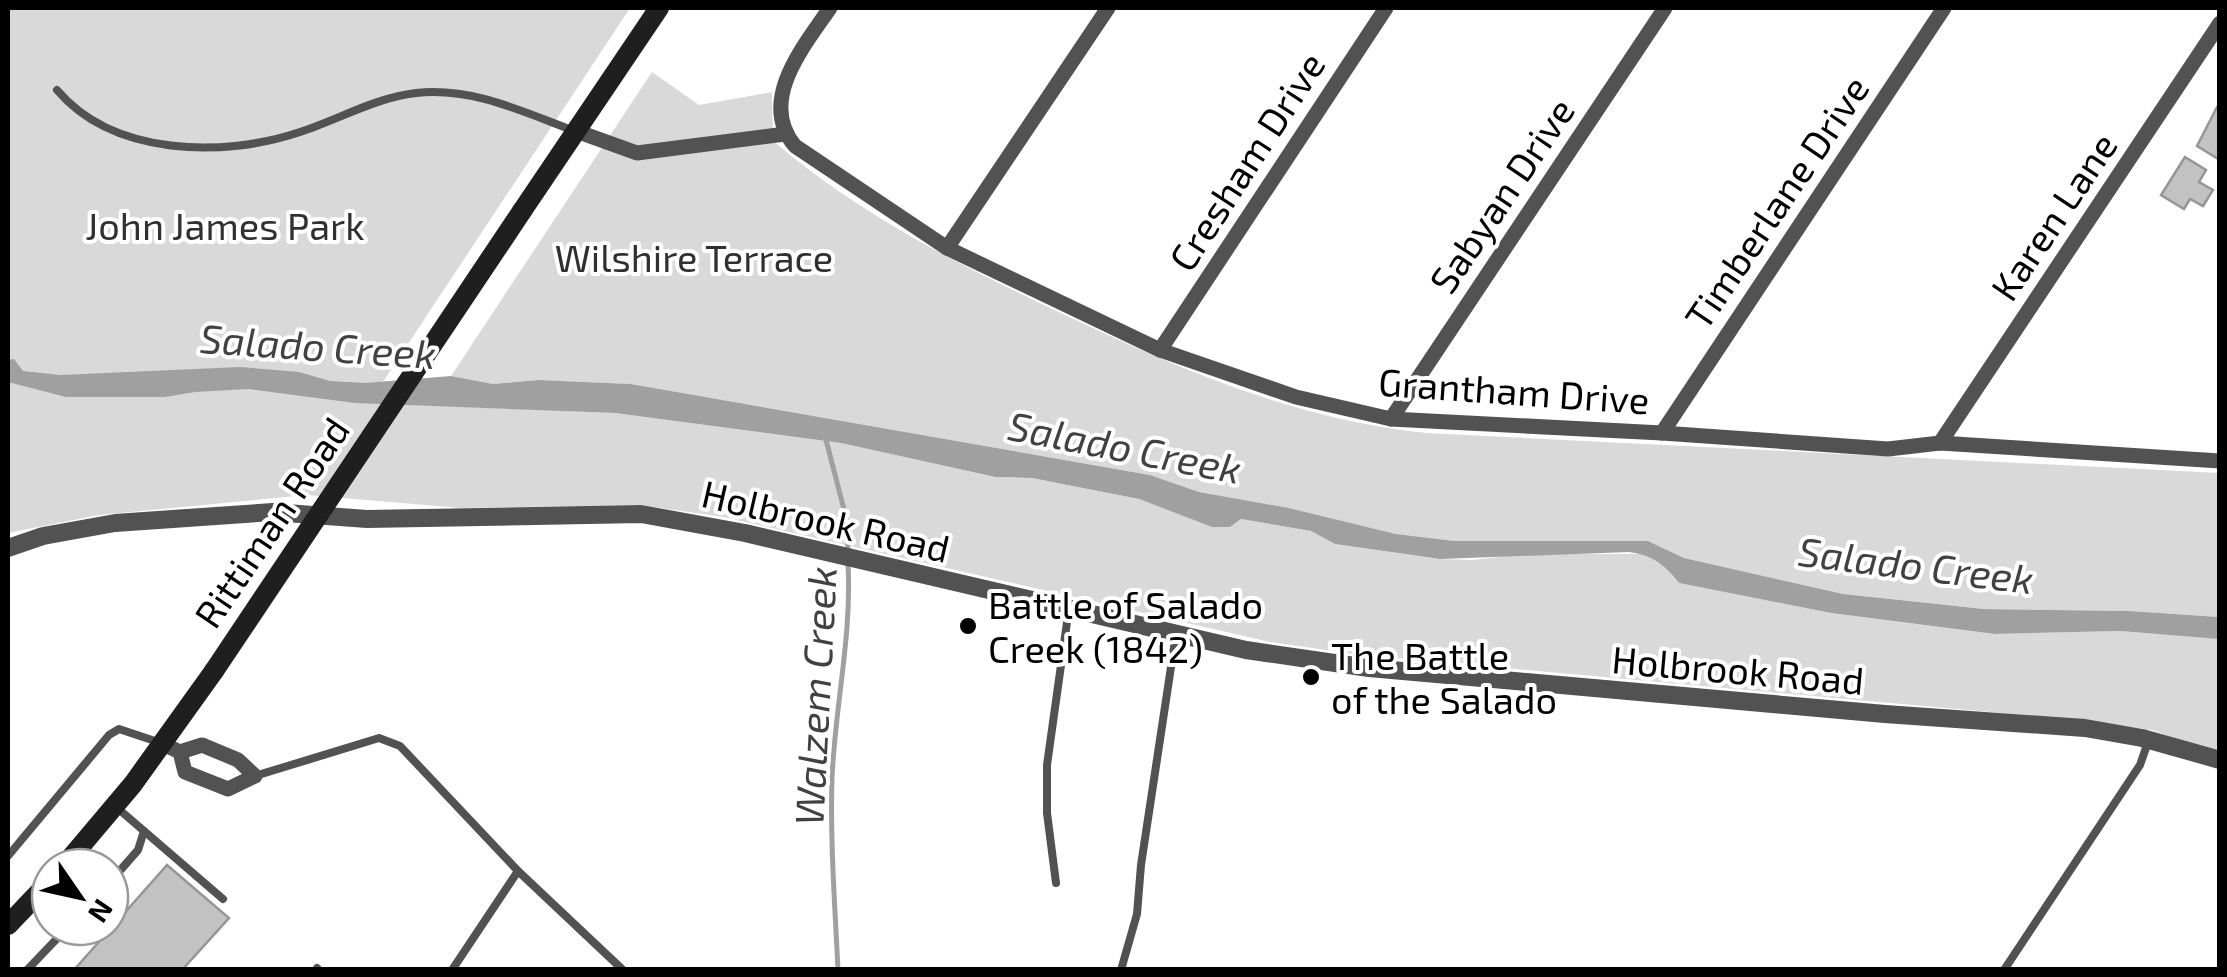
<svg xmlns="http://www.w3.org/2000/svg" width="2227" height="977" font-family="'Exo 2',sans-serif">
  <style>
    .green { fill: #d9d9d9 }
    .water { fill: #a0a0a0 }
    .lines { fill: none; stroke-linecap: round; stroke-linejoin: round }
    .stream { stroke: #a0a0a0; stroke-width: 5 }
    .building { fill: #c2c2c2; stroke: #969696; stroke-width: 2.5 }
    .service { stroke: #525252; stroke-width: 8 }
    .minor { stroke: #525252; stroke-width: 15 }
    .tertiary { stroke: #525252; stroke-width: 18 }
    .secondary { stroke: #1f1f1f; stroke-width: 20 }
    .secondary-bridge { stroke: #1f1f1f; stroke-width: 20 }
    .poi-dot { fill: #000; stroke: #fff; stroke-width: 4 }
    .labels { text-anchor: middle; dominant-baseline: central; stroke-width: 8; stroke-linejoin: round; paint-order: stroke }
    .street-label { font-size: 38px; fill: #000; stroke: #fff }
    .park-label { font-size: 38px; fill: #303030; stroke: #fff }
    .poi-label { font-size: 38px; fill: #000; stroke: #fff; text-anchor: start }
    .water-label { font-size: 40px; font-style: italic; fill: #414141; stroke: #fff }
  </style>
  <rect width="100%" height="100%" fill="#fff"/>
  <g class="green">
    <path d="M8,8H630L369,403L615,413L841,443L994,477L1032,478L1139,499L1212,527H1230L1241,519L1311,531L1335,544L1439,559L1473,560L1524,554H1646L1665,566L1679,583L1831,613L1995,634L2121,631L2215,638L2220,639L2219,754L2152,730L2055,718L1361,655L1270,642L724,517L640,505L461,508L307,495L99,515L8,533Z"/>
    <path d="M652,72L699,105L772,92L773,141C854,210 951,261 1046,306C1169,365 1291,419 1427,433L2219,473V617L2129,611L1984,609L1843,594L1684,558L1648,541H1455L1396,534L1289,508L1199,492L1150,475L631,384L538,380L493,384L451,376Z"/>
  </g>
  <path class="water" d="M14,359L23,371L60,375L240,367L299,372L330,381L365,383L451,376L493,384L538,380L631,384L1150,475L1199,492L1289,508L1396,534L1455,541H1648L1684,558L1843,594L1984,609L2129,611L2219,617V639L2121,631L1995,634L1831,613L1679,583C1665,565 1653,555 1629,552L1440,559L1335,544L1311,531L1241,519L1230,527H1212L1139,499L1032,478L995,477L841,443L615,413L355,403L249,389L195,392L165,397H66L8,382V360Z"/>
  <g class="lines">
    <g class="stream">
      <path d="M825,436L847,521L848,553"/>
      <path d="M838,970C835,906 830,841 832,778C835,706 852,636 848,564"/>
    </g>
  </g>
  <g class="building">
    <path d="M2217,107L2220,109V160L2197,146Z"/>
    <path d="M2185,157L2206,170L2199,182L2213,190L2203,206L2190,199L2184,209L2161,195Z"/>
    <path d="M167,865L229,918L182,970H74Z"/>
  </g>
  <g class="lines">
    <g class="service">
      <path d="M57,90C113,156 223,158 300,132C340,119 374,98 416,93C472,87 521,111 572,130"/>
      <path d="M255,776L379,738L400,746L518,871L623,970"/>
      <path d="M115,806L223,899"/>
      <path d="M8,856L109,735L119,729L158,742"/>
      <path d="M110,882L138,850L144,831"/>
      <path d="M1056,883L1047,813V765L1069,608"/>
      <path d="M317,968L319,970"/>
      <path d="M27,970L68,927"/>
      <path d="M452,970L518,871"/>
      <path d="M1121,970L1137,914L1141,865L1176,634"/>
      <path d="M2004,970L2140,765L2148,742"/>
    </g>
    <g class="minor">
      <path d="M830,8C804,46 757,101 795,146L947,248L1160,350L1296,397L1391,419L1662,433L1888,449L1940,443L2220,461"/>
      <path d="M576,131L637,153L785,134"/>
      <path d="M947,248L1108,8"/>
      <path d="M1160,350L1386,8"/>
      <path d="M1391,419L1665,8"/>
      <path d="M1662,433L1944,8"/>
      <path d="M1940,443L2220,23"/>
      <path d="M163,744L180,752L202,745L238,760L255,776L228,789L185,772L180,752"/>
    </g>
    <path class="tertiary" d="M8,548L43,536L115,523L273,512L367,519L641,514L745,533L1246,650L1369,668L1885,714L2085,728L2142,738L2220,760"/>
    <g class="secondary">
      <path d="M522,211L659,8"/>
      <path d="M63,867L133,784L214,671"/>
      <path d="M8,925L50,881"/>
    </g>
    <path class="secondary-bridge" d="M214,671L522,211"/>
  </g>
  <g class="poi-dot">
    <circle cx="968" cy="626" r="10"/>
    <circle cx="1311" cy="677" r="10"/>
  </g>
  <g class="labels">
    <g class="street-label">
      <text transform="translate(1246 161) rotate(-57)">Cresham Drive</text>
      <text transform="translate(1501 195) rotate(-56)">Sabyan Drive</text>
      <text transform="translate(1776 202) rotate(-56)">Timberlane Drive</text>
      <text transform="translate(2053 216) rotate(-56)">Karen Lane</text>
      <text transform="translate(1514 390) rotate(4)">Grantham Drive</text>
      <text transform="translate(826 520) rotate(13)">Holbrook Road</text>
      <text transform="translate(271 522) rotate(-56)">Rittiman Road</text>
      <text transform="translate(1738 669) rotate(5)">Holbrook Road</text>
    </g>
    <g class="park-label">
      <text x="225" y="225">John James Park</text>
      <text x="694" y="257">Wilshire Terrace</text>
    </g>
    <g class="poi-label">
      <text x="988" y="604">Battle of Salado<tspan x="988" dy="44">Creek (1842)</tspan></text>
      <text x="1331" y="655">The Battle<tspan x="1331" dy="44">of the Salado</tspan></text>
    </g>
    <g class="water-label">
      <text transform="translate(318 345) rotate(4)">Salado Creek</text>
      <text transform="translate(1125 446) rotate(11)">Salado Creek</text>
      <text transform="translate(1916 564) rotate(7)">Salado Creek</text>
      <text transform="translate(814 696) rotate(-87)">Walzem Creek</text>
    </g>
  </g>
  <rect width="2227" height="977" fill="none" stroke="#000000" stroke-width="20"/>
  <g transform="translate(80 897) rotate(124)"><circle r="48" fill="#ffffff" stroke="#999999" stroke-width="2.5"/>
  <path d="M0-8L18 38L0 25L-18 38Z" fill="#000000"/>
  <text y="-15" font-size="28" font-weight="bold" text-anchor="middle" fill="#000000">N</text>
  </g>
</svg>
